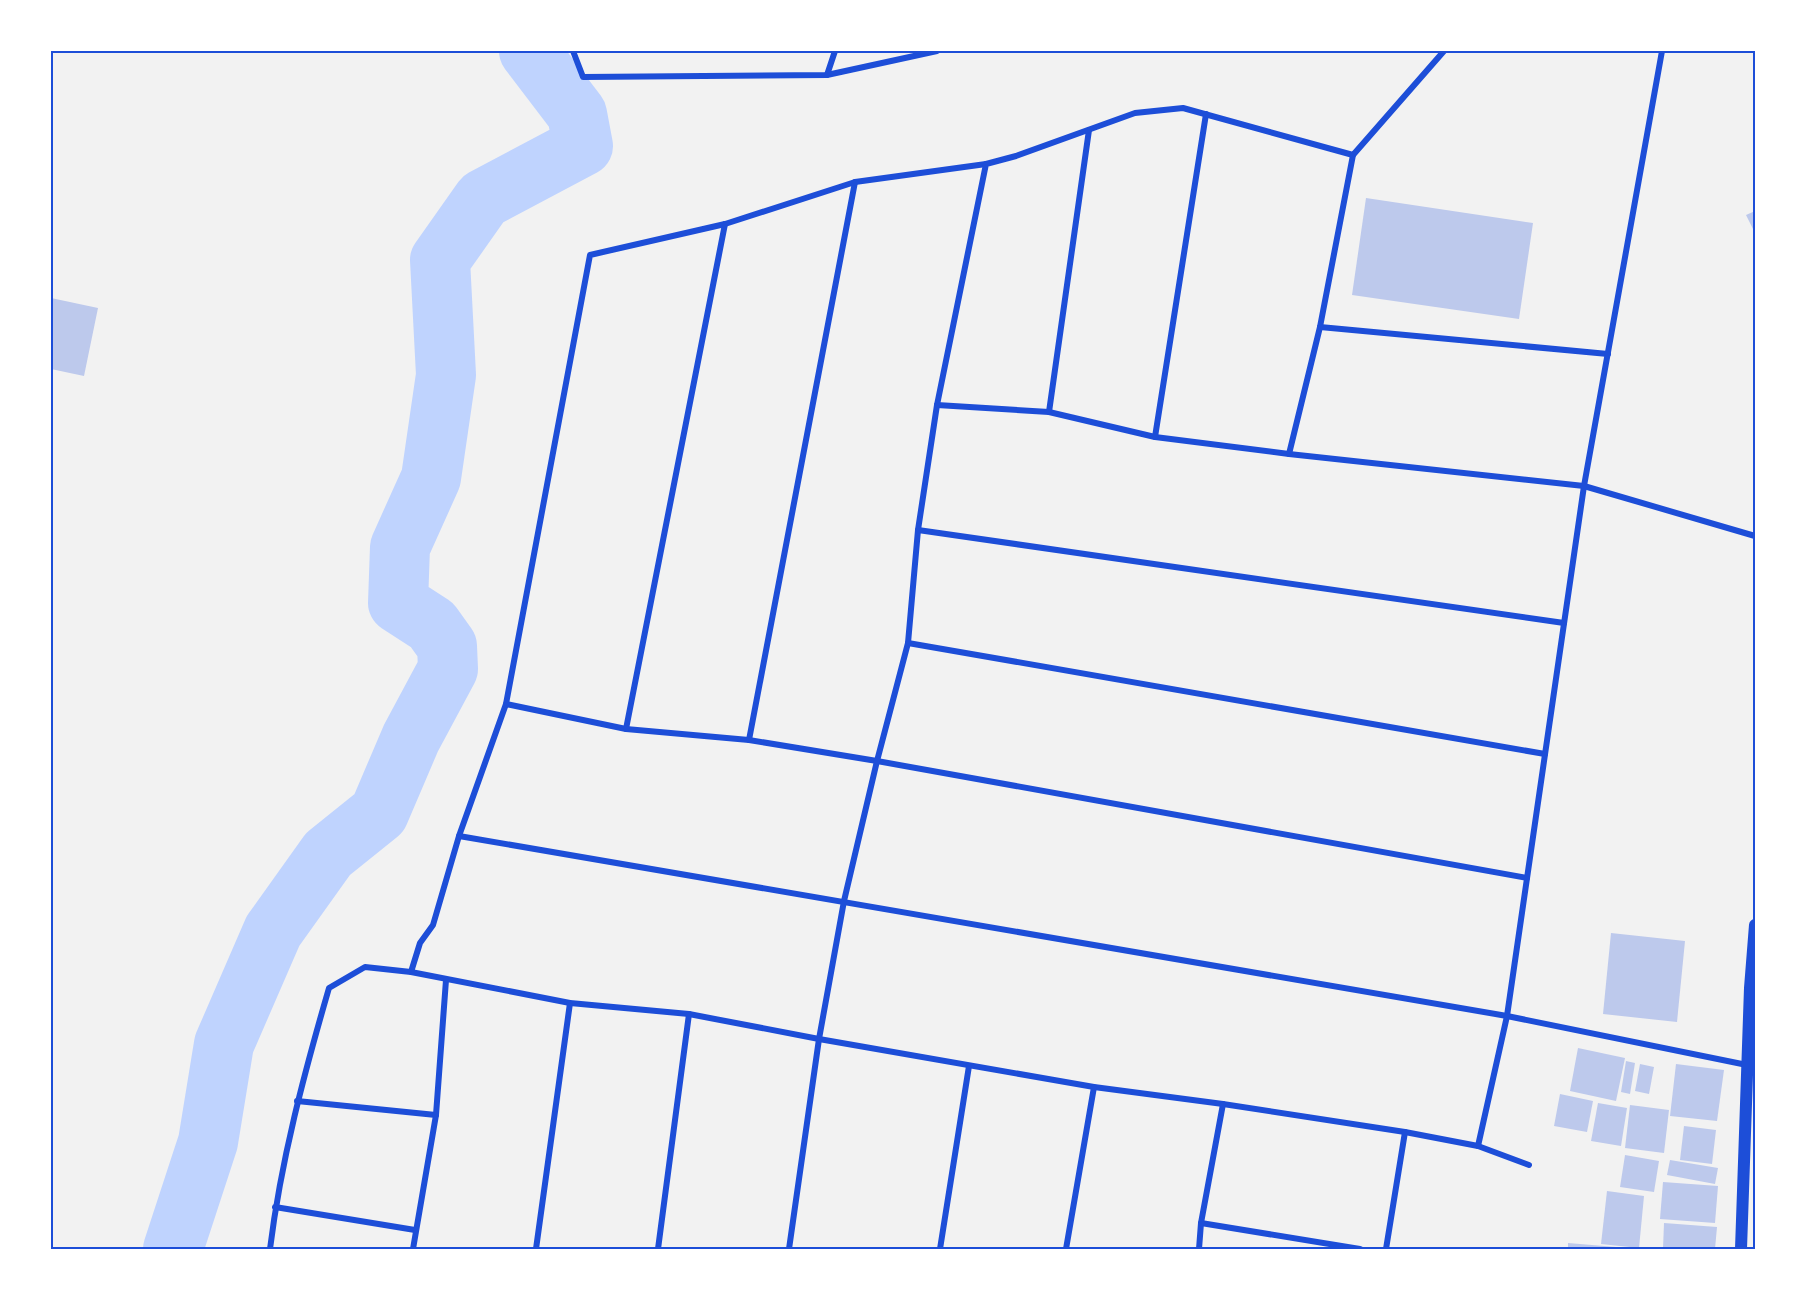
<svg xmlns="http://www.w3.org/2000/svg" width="1806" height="1300" font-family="'PT Serif',serif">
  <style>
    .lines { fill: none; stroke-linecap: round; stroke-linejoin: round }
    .river { stroke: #bfd3fe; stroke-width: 60 }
    .building { fill: #bdc9ec }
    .minor { stroke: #1d4ed8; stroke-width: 6 }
    .secondary { stroke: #1d4ed8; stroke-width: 12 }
    .neatline { fill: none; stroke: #1d4ed8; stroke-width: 2 }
  </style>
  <rect width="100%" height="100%" fill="#f2f2f2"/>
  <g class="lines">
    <path class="river" d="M173,1249L208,1142L224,1044L273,931L328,854L379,813L411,738L448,669L447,646L432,625L398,603L400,547L431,478L446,375L440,260L483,199L583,146L577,114L529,51"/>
  </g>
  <g class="building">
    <path d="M1366,198L1533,223L1519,319L1352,295Z"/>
    <path d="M1755,211V233L1746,215Z"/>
    <path d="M51,298L98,308L84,376L51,369Z"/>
    <path d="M1611,933L1685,941L1677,1022L1603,1014Z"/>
    <path d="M1578,1048L1625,1058L1616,1101L1570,1091Z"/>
    <path d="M1626,1061L1635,1063L1630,1094L1621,1092Z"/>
    <path d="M1640,1064L1654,1067L1649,1094L1635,1091Z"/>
    <path d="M1676,1064L1724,1070L1717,1121L1670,1116Z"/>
    <path d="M1560,1094L1593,1101L1587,1132L1554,1126Z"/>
    <path d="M1598,1103L1627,1108L1621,1146L1591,1141Z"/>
    <path d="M1630,1105L1669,1110L1664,1153L1625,1148Z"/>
    <path d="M1684,1126L1716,1130L1712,1164L1680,1160Z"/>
    <path d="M1625,1155L1659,1161L1654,1192L1620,1187Z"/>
    <path d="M1670,1160L1718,1168L1715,1184L1667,1175Z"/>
    <path d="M1663,1182L1718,1186L1715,1223L1660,1219Z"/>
    <path d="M1607,1191L1644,1196L1639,1248L1601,1244Z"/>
    <path d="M1664,1223L1717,1227L1715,1249H1663Z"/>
    <path d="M1568,1243L1616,1247V1249H1568Z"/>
  </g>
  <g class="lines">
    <g class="minor">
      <path d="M573,51L583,77L827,75L937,51"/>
      <path d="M827,75L835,51"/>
      <path d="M1320,327L1608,354"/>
      <path d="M937,405L1049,412L1155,437L1289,454L1584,486L1755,536"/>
      <path d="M1049,412L1089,130"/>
      <path d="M1155,437L1206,114"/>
      <path d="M1289,454L1320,327L1353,155"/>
      <path d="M918,530L1564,623"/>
      <path d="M908,643L1545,754"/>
      <path d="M506,704L626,729L749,740L877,761L1527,878"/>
      <path d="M626,729L725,224"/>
      <path d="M749,740L855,182"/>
      <path d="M459,836L1507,1016L1747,1065"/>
      <path d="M411,972L420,943L433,925L459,836L506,704L590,255L725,224L855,182L986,164"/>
      <path d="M297,1101L436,1115"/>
      <path d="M1478,1146L1507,1016L1584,486L1662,51"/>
      <path d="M275,1207L415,1230"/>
      <path d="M1201,1223L1360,1249"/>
      <path d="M270,1249C281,1160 304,1074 329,988L365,967L411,972L570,1003L689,1014L819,1039L1094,1087L1223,1104L1405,1132L1478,1146L1529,1165"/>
      <path d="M413,1249L436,1115L446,980"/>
      <path d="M536,1249L570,1003"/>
      <path d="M658,1249L689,1014"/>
      <path d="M789,1249L819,1039L844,901L877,761L908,643L918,530L937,405L986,164L1016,156L1135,113L1183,108L1353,155L1444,51"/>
      <path d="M940,1249L969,1066"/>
      <path d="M1066,1249L1094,1087"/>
      <path d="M1199,1249L1201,1223L1223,1104"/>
      <path d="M1386,1249L1405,1132"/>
    </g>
    <path class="secondary" d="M1741,1249L1750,988L1755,925"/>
  </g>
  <rect width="1806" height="1300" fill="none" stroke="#ffffff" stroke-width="105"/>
  <rect x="52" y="52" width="1702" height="1196" class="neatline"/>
</svg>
